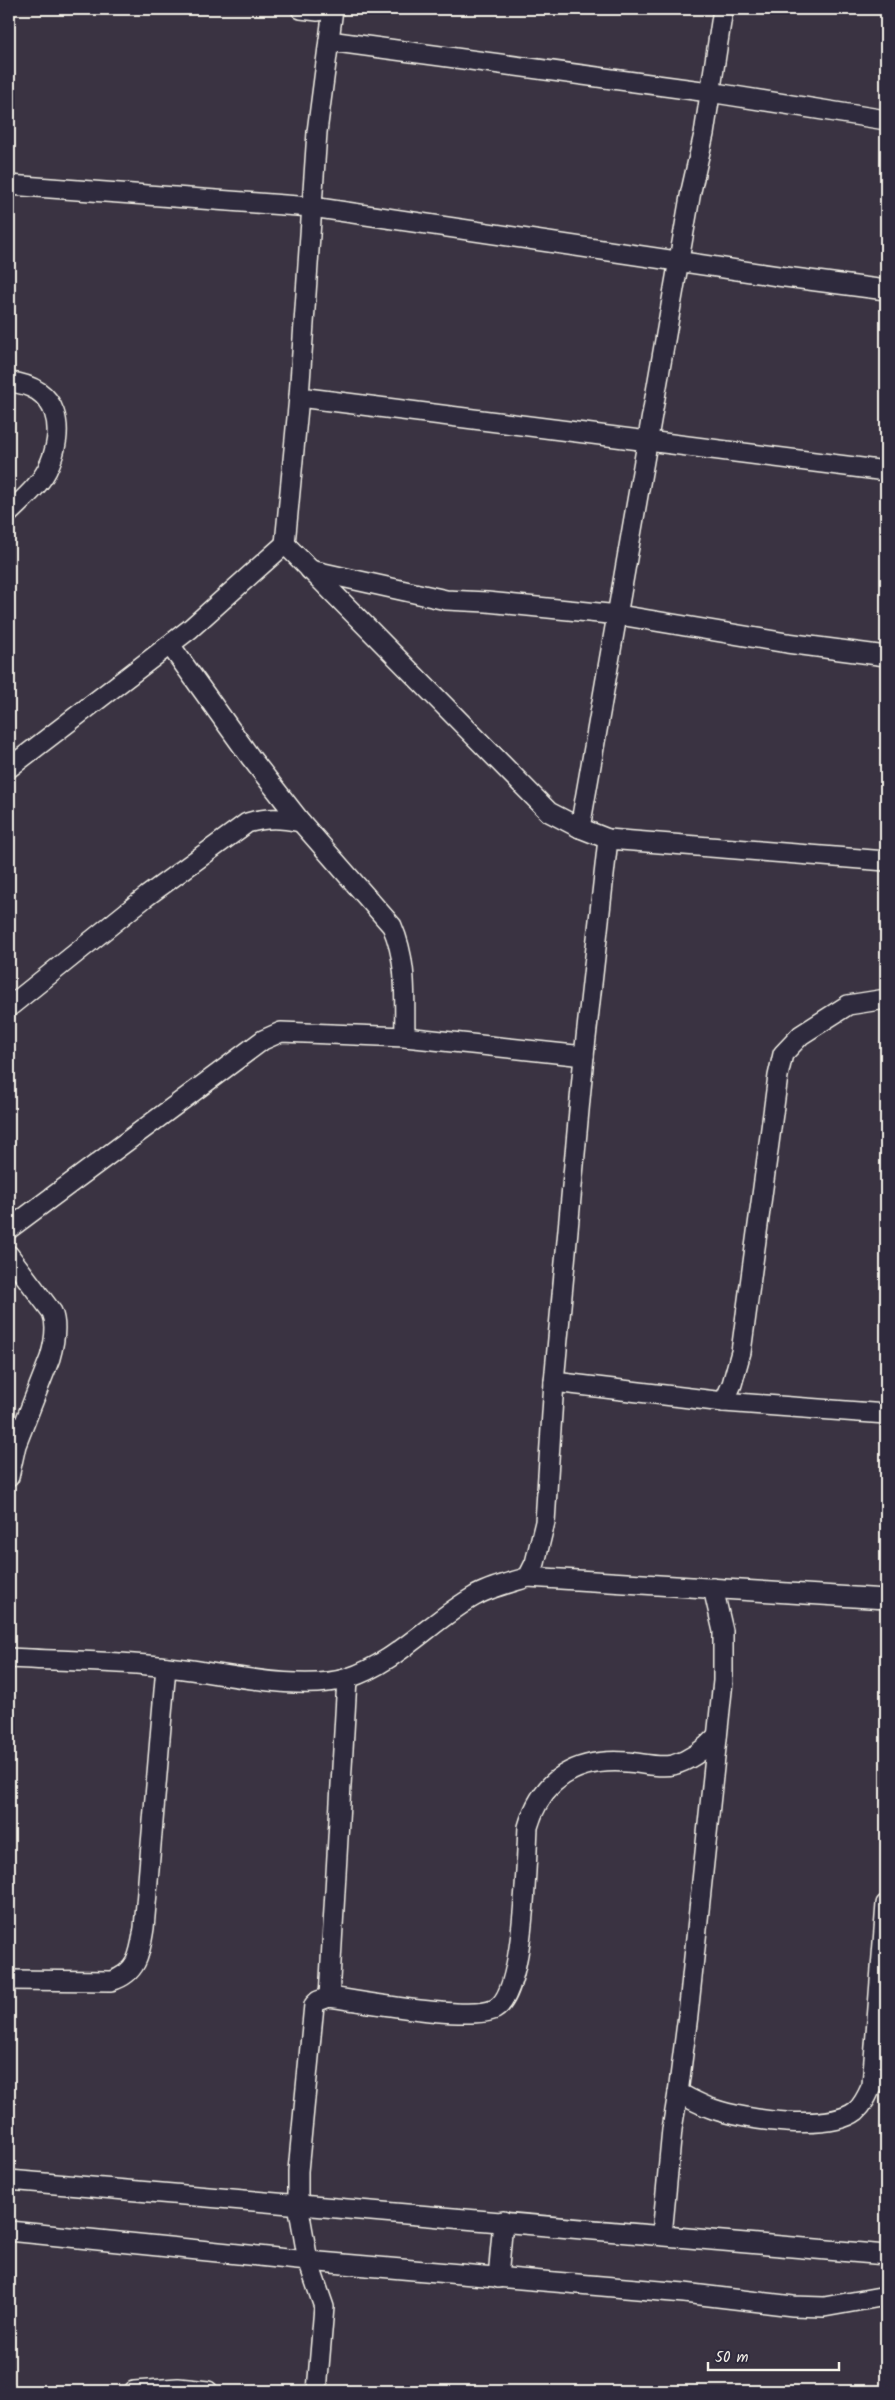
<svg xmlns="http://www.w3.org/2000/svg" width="895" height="2400" font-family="Kalam,sans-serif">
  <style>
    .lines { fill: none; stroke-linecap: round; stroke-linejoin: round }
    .minor-casing { stroke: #f4f1e8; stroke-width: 22 }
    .minor { stroke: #2f2a3d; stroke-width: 19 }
  </style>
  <rect width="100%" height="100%" fill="#3a3342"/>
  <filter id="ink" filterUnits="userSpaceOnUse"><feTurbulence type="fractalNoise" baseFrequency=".02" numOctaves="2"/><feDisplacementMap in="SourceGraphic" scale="10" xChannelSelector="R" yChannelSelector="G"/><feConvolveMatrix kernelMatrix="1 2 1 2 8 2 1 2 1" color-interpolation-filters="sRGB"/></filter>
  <g filter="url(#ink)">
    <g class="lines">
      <g class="minor-casing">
        <g id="minor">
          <path d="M301,9L318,11"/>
          <path d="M329,41L709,92L886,120"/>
          <path d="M9,185L312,207L778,276L886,290"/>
          <path d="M9,382C59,386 67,430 47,470C38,487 22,500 9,513"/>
          <path d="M299,397L886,471"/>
          <path d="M285,544L299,397L317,132L333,9"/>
          <path d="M310,570L446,600L487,602L619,615L787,643L886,656"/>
          <path d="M9,768L190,629L285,544L549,812L580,828L608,839L886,861"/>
          <path d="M301,822L392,926C408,963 404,998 405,1037"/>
          <path d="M580,828L691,191L704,134L723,9"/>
          <path d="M9,1007L147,896L247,823C267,817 281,818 301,822L251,758L170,645"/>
          <path d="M9,1229L263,1040L281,1032L405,1037L584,1056"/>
          <path d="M9,1255L52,1312C58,1326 54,1344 50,1358L16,1445L9,1477"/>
          <path d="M554,1382L724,1402L886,1414"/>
          <path d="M724,1402L732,1384L741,1352L778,1076L783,1054L801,1035L848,1005L886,999"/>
          <path d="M528,1577L886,1599"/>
          <path d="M9,1658C62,1661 115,1661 168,1667C218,1672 301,1693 348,1678C396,1663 432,1620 475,1596C490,1587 511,1583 528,1577L535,1563L545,1522L554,1382L584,1056L608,839"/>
          <path d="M9,1980L111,1981C138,1973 140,1953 144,1928L166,1667"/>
          <path d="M329,1997L347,1679"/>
          <path d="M678,2093L688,2015L723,1681V1631L713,1588"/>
          <path d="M9,2180L886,2255"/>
          <path d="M9,2231L308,2261L684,2293L793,2306L824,2307L886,2296"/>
          <path d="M662,2235L672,2129L678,2093C689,2098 701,2105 713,2109C744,2120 829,2132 856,2111C864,2104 868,2094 872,2085L886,1904"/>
          <path d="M498,2278L503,2221"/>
          <path d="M134,2391L178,2388L208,2391"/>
          <path d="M317,2391L324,2307L308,2261L298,2204V2171L314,2005L318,2001L329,1997C361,2001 470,2022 495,2009C525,1993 526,1862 528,1827C542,1778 577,1758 627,1762C642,1763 658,1768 673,1765C691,1760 705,1749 717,1736"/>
        </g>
      </g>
      <use href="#minor" class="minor"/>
    </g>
  </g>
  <rect width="895" height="2400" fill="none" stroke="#2f2a3d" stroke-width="30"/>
  <rect x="15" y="15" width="865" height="2370" fill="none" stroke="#f4f1e8" stroke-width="2" filter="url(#ink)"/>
  <path d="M708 2362v8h131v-8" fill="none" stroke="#f4f1e8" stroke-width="2.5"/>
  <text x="715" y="2362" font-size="15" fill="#f4f1e8" stroke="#2f2a3d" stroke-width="4" paint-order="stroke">50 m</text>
</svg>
